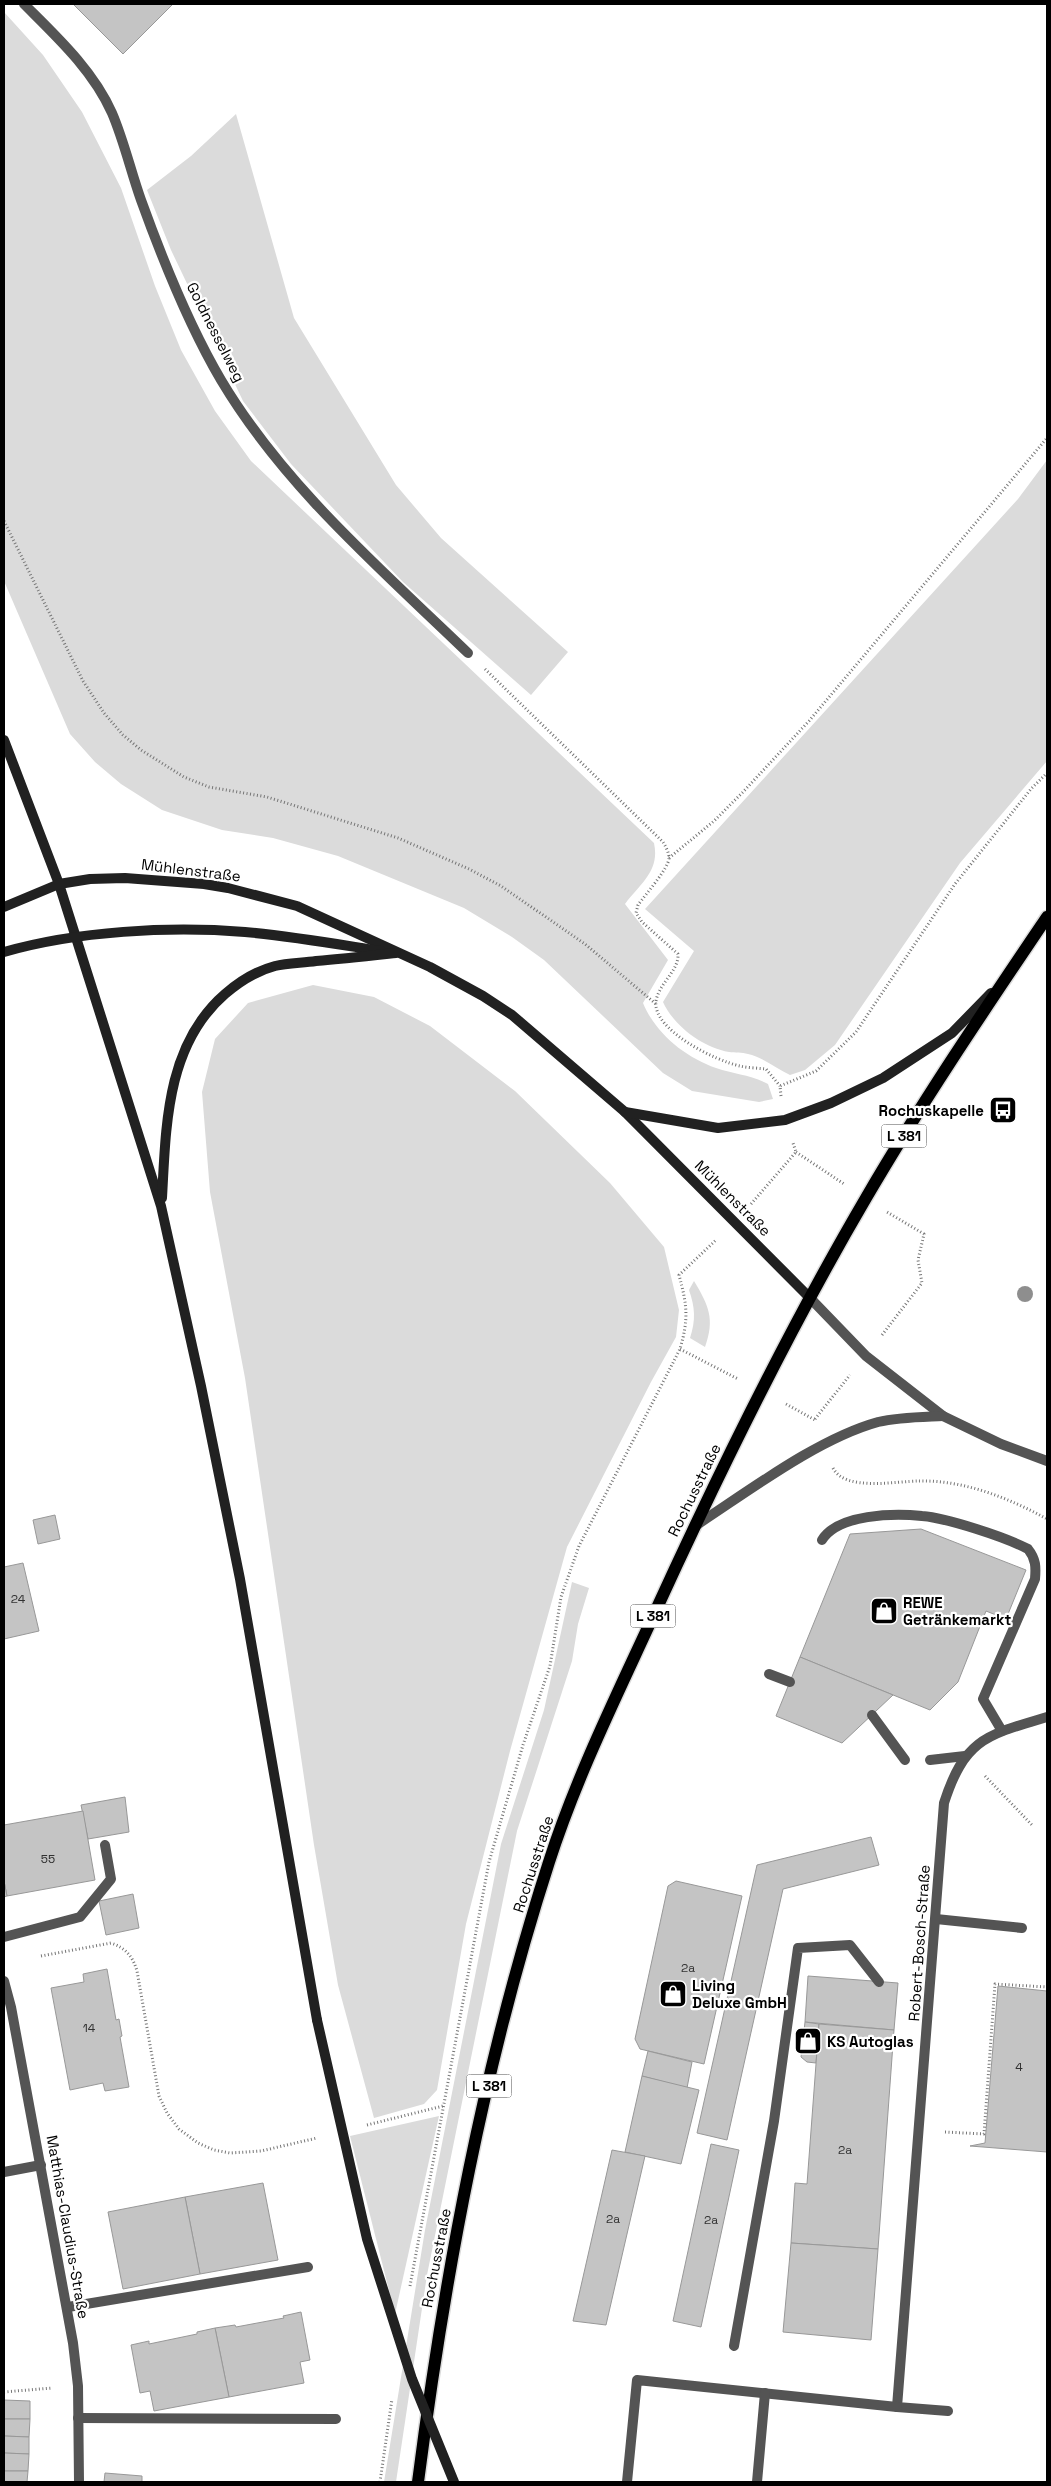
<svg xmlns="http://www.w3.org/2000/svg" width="1051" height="2486" font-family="'Space Grotesk',sans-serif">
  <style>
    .green { fill: #dbdbdb }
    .building { fill: #c4c4c4; stroke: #989898 }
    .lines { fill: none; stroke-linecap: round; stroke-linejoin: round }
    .primary-casing { stroke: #dbdbdb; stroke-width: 15 }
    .path { stroke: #767676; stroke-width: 3; stroke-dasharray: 1 2.5; stroke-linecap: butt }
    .service { stroke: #545454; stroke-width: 10 }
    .minor { stroke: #545454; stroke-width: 10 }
    .tertiary { stroke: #545454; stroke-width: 10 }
    .secondary { stroke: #212121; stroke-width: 10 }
    .primary { stroke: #000; stroke-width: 12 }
    .secondary-bridge { stroke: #212121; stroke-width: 10 }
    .tree { fill: #8e8e8e }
    .labels { text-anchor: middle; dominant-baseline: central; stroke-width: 4.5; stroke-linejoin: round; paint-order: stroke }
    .number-label { font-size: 12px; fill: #313131 }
    .shield { fill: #fff; stroke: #4c4c4c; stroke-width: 1 }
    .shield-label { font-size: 14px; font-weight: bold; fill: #000 }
    .street-label { font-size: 15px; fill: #000; stroke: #fff }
    .poi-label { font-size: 15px; font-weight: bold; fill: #000; stroke: #fff; text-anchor: start }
  </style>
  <rect width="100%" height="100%" fill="#fff"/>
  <g class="green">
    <path d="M4,12L43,55L82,112L121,188L155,286L181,350L215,411L251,461L654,843C660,871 641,883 625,904L668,960L643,1003C656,1034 685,1057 716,1068C734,1074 751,1075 768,1084L773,1099L759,1102L692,1091L663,1073L544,960L512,937L464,908L338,856L273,838L222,830L162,810L121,784L95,762L70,734L4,581Z"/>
    <path d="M236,114L294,318L396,485L441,538L568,652L531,695L403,582L291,464L243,401L171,250L147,190L191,156Z"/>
    <path d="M1047,460V761L960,863L835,1045L805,1070L790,1075C777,1069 762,1057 748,1054C742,1052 735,1053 729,1052C702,1047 674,1026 663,1002L694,951L645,909L1018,499Z"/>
    <path d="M313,985L374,997L430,1026L515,1091L610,1183L664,1247L679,1310L676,1337L651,1382L567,1547L510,1751L466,1924L437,2090L424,2104L374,2118L338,1985L314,1845L245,1378L210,1192L202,1092L215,1039L248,1003Z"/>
    <path d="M694,1281C709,1306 715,1319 705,1347L690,1338C696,1320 695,1307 689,1290Z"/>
    <path d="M572,1582L589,1588L578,1624L572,1661L517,1831L427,2275L396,2482H384L425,2230L501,1844L544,1710Z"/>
    <path d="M439,2116L395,2314L350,2136Z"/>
  </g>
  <g class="building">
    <path d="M73,4H173L123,54Z"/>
    <path d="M55,1515L60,1539L38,1544L33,1520Z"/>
    <path d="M921,1529L1026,1570L1006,1619L986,1611L958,1682L930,1710L800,1657L850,1534Z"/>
    <path d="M23,1563L39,1631L4,1639V1567Z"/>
    <path d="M800,1657L893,1695L842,1743L776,1716Z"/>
    <path d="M125,1797L129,1832L88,1839L81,1805Z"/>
    <path d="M83,1811L95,1880L7,1896L4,1881V1825Z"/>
    <path d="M871,1837L879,1865L783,1889L727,2140L697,2133L757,1865Z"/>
    <path d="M4,1881L7,1896L4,1897Z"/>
    <path d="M676,1881L742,1896L704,2064L640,2049L635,2039L668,1886Z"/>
    <path d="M133,1894L139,1928L106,1935L99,1901Z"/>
    <path d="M107,1969L116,2020L119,2019L122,2036L120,2037L129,2087L105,2091L103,2083L70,2090L51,1988L84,1982L83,1974Z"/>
    <path d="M808,1976L898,1983L894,2030L805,2022Z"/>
    <path d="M998,1986L1047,1991V2152L970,2146L985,2143Z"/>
    <path d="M805,2022L819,2024L816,2063L807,2062L801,2057Z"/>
    <path d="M819,2024L894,2030L878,2249L791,2243L795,2183L807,2184Z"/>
    <path d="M648,2051L692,2062L687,2088L642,2076Z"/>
    <path d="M642,2076L699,2090L681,2164L625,2152Z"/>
    <path d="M711,2144L739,2150L701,2327L673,2321Z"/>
    <path d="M612,2150L645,2156L606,2325L573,2321Z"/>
    <path d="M263,2183L278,2260L200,2274L185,2197Z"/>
    <path d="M185,2197L200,2274L123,2289L108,2212Z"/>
    <path d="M791,2243L878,2249L871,2340L783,2332Z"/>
    <path d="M301,2312L310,2360L300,2362L304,2383L229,2397L215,2328L235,2325L236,2327L284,2318L283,2316Z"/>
    <path d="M215,2328L229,2397L154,2411L150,2391L140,2393L131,2345L149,2341V2344L197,2334V2332Z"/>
    <path d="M4,2400L30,2401V2419H4Z"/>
    <path d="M4,2419H30L29,2437L4,2436Z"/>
    <path d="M4,2436L29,2437V2454L4,2453Z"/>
    <path d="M4,2453L29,2454L28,2471H4Z"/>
    <path d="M4,2471H28L27,2482H4Z"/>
    <path d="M105,2473L142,2476V2482H104Z"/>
  </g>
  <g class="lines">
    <g class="primary-casing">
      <path id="primary" d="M418,2482C445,2273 484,2063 549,1862C577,1775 618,1693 656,1610C720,1470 788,1331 866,1198C922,1102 985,1009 1047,917"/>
    </g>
    <g class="path">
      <path d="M4,521L83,681L104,713L123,735L141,750L184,777L209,787L267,797L398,838L469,869L501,886L585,944L656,1004"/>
      <path d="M485,669L663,842C666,847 669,853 669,858C669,868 645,895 638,905L636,913L642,922L678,954C679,971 659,983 656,1001C652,1030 716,1061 740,1066C748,1068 758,1068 766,1069L780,1086"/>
      <path d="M669,858L714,821L743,792L809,721L1047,438"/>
      <path d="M781,1096L780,1086L816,1071L856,1032L955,884L1031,789L1047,773"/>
      <path d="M796,1152L844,1184"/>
      <path d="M751,1204L796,1152L793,1143"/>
      <path d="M882,1335L922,1283L918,1260L924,1234L887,1212"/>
      <path d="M680,1349L738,1379"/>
      <path d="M786,1404L815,1420"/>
      <path d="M815,1419L850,1375"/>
      <path d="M833,1468C845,1492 897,1481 919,1481C964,1480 1009,1498 1047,1519"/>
      <path d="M985,1776L1033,1826"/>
      <path d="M41,1956L111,1943C126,1948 133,1957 137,1971L159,2096L167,2113L179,2129L198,2143L214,2150L230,2153L261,2151L317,2138"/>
      <path d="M367,2125L443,2106"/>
      <path d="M945,2132L984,2134L995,1984L1047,1987"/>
      <path d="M410,2286L489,1862L523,1745L550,1666L561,1597L579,1546L680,1349C689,1318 687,1305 679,1275L716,1240"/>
      <path d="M4,2392L52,2388"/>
      <path d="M380,2482L392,2399"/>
    </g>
    <g class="service">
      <path d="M822,1540C838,1514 894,1513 922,1516C947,1518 1005,1537 1028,1549C1036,1559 1036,1567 1035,1579L983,1699L1002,1731"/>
      <path d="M769,1674L790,1682"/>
      <path d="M872,1715L905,1760"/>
      <path d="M930,1760L965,1756"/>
      <path d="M936,1919L1022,1928"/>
      <path d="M4,1937L80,1917L111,1879L105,1845"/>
      <path d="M68,2307L308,2267"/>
      <path d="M734,2346L774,2121L798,1948L850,1945L879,1982"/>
      <path d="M948,2411L897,2407L944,1803C965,1738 987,1735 1047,1717"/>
      <path d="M78,2418L336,2419"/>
      <path d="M627,2482L637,2380L897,2407"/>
      <path d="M757,2482L765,2393"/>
    </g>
    <g class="minor">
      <path d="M24,4C56,36 93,70 112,113C124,141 131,172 141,200C163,261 188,324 221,380C284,486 381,569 468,653"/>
      <path d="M4,1981L11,2007L73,2343L78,2386L79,2482"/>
      <path d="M4,2172L41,2165"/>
    </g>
    <g class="tertiary">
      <path d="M810,1298L866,1356L943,1416L1001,1444L1047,1461"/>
      <path d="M695,1526C749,1491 817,1439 878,1422C899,1417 922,1417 943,1416"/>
    </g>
    <g class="secondary">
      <path d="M4,740L59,884L161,1206L201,1386L240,1579L317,2020"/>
      <path d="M4,907L59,884L90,879L125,878L204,884L228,888L297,906L430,967L483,996L512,1015L625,1112L810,1298"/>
      <path d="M4,952C77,931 169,926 245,932C291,936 336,944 381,951"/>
      <path d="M625,1112L718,1128L785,1120L831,1103L883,1078L952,1033L991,993"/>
      <path d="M162,1198C166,1126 166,1045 225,994C240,981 256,971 275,966C288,963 303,963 316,961C343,959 369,956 396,953"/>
    </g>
    <use href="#primary" class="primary"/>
    <path class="secondary-bridge" d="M317,2020L367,2239L412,2379L454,2482"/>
  </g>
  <circle class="tree" cx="1025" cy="1294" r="8"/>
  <defs>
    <g id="bus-square" transform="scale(1.4375)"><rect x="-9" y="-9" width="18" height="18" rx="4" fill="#000" stroke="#fff"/><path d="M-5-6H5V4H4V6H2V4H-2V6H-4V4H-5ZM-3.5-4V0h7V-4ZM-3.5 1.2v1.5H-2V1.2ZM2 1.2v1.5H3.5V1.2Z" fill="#fff"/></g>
    <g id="shop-square" transform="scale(1.4375)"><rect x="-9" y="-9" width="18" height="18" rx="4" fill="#000" stroke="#fff"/><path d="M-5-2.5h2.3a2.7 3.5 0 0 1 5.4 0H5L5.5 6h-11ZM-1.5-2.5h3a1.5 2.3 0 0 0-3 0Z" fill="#fff"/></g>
  </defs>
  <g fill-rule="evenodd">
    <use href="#bus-square" x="1003" y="1110"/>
    <use href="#shop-square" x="884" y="1611"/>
    <use href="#shop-square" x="673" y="1994"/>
    <use href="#shop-square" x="808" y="2041"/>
  </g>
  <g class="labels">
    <g class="number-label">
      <text x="18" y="1599">24</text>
      <text x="48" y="1859">55</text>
      <text x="688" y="1968">2a</text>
      <text x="89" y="2028">14</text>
      <text x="1019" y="2067">4</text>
      <text x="845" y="2150">2a</text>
      <text x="613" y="2219">2a</text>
      <text x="711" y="2220">2a</text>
    </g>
    <g class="shield">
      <rect x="881.5" y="1124.5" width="45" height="23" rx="4"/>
      <rect x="630.5" y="1604.5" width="45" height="23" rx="4"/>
      <rect x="466.5" y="2074.5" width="45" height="23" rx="4"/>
    </g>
    <g class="shield-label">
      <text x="904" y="1136">L 381</text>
      <text x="653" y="1616">L 381</text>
      <text x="489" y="2086">L 381</text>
    </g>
    <g class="street-label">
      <text transform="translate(216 332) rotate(63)">Goldnesselweg</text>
      <text transform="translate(191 870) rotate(7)">Mühlenstraße</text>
      <text transform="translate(733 1198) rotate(45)">Mühlenstraße</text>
      <text transform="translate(694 1490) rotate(-64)">Rochusstraße</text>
      <text transform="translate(533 1864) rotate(-72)">Rochusstraße</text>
      <text transform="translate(919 1943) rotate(-86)">Robert-Bosch-Straße</text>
      <text transform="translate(68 2227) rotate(80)">Matthias-Claudius-Straße</text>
      <text transform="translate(436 2258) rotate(-79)">Rochusstraße</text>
    </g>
    <g class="poi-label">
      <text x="984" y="1110" text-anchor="end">Rochuskapelle</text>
      <text x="903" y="1602">REWE<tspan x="903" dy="17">Getränkemarkt</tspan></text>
      <text x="692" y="1985">Living<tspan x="692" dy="17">Deluxe GmbH</tspan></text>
      <text x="827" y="2041">KS Autoglas</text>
    </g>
  </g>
  <rect width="1051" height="2486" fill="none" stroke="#000000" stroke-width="10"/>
</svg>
